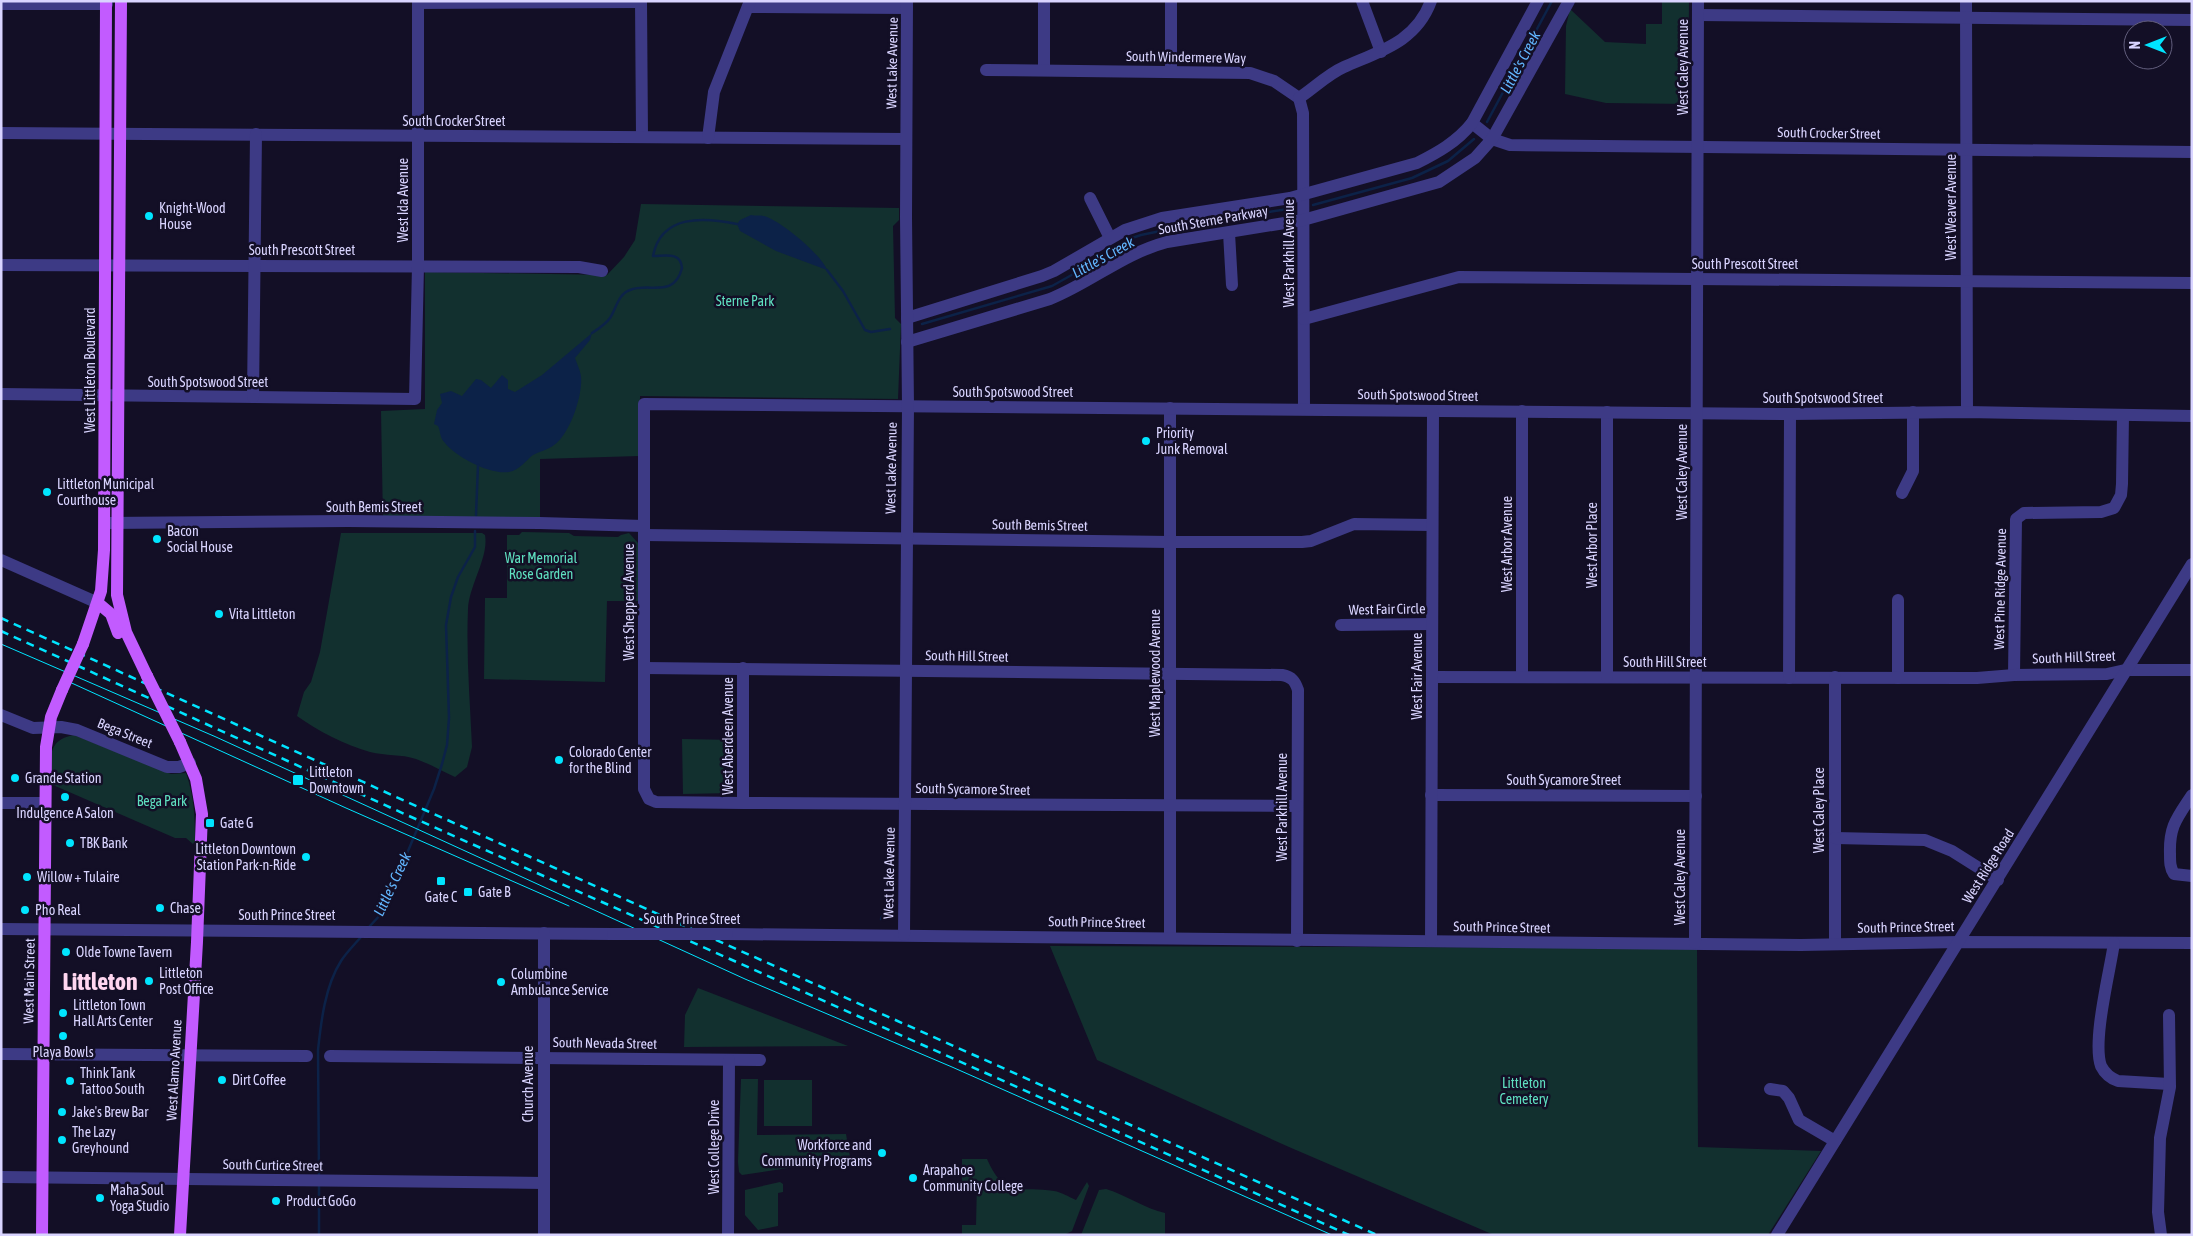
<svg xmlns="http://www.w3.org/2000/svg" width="2193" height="1236" font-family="'Asap Condensed',sans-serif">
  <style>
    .green { fill: #12302f }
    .water { fill: #0c2248 }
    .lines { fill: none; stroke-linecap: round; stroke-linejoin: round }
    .stream { stroke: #0c2248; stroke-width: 2.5 }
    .minor { stroke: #3d3a85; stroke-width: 12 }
    .major { stroke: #c25bff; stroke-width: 12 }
    .tram { stroke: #00e5ff; stroke-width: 1 }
    .rail { stroke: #00e5ff; stroke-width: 2.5; stroke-dasharray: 8 6; stroke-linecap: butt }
    .minor-bridge { stroke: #3d3a85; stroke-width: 12 }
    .major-bridge { stroke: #c25bff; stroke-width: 12 }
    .poi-dot { fill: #00e5ff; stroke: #130f26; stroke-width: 2 }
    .labels { text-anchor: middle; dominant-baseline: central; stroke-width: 5; stroke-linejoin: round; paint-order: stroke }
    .street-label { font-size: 14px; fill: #d9d4ff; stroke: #130f26 }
    .poi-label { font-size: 14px; fill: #d9d4ff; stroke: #130f26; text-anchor: start }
    .park-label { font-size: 14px; fill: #5fe0c0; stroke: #130f26 }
    .water-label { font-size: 15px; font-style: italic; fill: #62b6ff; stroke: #130f26 }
    .town-label { font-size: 24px; font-weight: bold; fill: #ffd6f0; stroke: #130f26 }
  </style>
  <rect width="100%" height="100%" fill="#130f26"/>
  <g class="green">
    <path d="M1662,1H1689L1688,104L1606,103L1565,94L1566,26L1570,9L1605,42L1646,44V24H1662Z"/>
    <path d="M641,204L899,208V220L893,226L895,318L901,324L898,399L640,396L639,456L540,459V523L383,521L381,411L425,409V272L607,275L624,257L635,240Z"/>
    <path d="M522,532L569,533L574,536L618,537L621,535L629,533L638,543L639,601H607L605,682L484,679L485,598H507V535H519Z"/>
    <path d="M341,533H482L485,535C489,557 469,585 468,609C466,655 470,701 472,747L467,767L455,777C442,771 430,764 416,759C401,754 386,756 370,752C345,745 318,731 297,716L304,692L311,682L320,652Z"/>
    <path d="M74,735L171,774L186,773C194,796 195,817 195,841L193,844L186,838H175L53,785L51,782C51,759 46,740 74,735Z"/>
    <path d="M682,739L735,740L733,793L683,794Z"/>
    <path d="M1050,946L1697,948L1698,1147L1821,1151L1768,1235H1494L1289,1147L1097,1060Z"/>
    <path d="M698,988L848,1046L684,1047L685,1015Z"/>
    <path d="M741,1079H758L757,1135L846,1134L850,1157L848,1159L742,1175L739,1172L738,1162Z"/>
    <rect x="764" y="1080" width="48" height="46"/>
    <path d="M962,1159H987C1005,1200 1020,1185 1054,1191C1061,1192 1069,1197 1076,1200L1087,1182L1089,1186L1072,1231L1064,1235H962V1225H976L977,1183H962Z"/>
    <path d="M780,1182L783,1184V1192L778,1193V1226L758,1230L745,1215V1190Z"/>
    <path d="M1106,1189C1126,1195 1146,1209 1165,1213V1235H1081L1099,1190Z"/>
  </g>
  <g class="water">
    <path d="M751,215C755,216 760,215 764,216C780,220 822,255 827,270L776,251L740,231L737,224L740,220Z"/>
    <path d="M592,333L590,340L575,358C577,364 580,370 581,376C583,395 570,434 554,445C548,450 540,451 533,455C525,461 520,470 509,472C490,475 456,457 445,443C439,437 441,432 438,426L434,424L437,410L442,403L440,394L451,391L462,396L476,379L481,380L491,388L502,375L508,380V389L515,392L542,375Z"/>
  </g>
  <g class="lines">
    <g class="stream">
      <path d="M1487,122L1552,1"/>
      <path d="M1313,205L1412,178L1448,161L1474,139"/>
      <path d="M827,270L843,291L865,330L871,332L890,329"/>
      <path d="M922,324L1052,286L1077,272L1129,239L1141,235L1209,221L1288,209"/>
      <path d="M592,333C598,329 605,325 610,318C616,309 618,294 630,290C649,282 674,299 682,268C681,251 664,256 653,256C661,214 704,217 737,224"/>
      <path d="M476,515L478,465"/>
      <path d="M881,919L886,907L887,877"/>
      <path d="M369,927L382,913L434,789L442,764L447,745L449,718L446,625L451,597L458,577L475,547V531"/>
      <path d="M319,1176L318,1050C321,1022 325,986 341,961C346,953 354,945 361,937"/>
      <path d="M319,1235V1184"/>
    </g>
    <g class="minor">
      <path d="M641,1L642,137"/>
      <path d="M1044,1V70"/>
      <path d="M1171,1V72"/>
      <path d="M1362,1L1381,52"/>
      <path d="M1966,1L1967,412"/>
      <path d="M418,3L641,2"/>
      <path d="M1,4H107"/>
      <path d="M748,7L907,8"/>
      <path d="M1698,15L2192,20"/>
      <path d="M986,70L1250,73L1274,81L1299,98"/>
      <path d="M1299,98L1303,113L1304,408"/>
      <path d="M1299,98C1314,88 1328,74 1344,67C1380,51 1416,42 1431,1"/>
      <path d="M1472,123L1492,139L1510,145L2192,152"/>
      <path d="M1,133L906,139"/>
      <path d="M708,138L714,92L750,1"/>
      <path d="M1090,198L1110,238"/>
      <path d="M1229,233L1232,285"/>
      <path d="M1,265L579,267L602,271"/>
      <path d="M907,318L1042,276L1054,271L1125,230L1162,218L1290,198L1417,163C1437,153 1457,142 1472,123L1538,1"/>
      <path d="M1304,319L1459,277L2192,283"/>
      <path d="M907,342L1050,299C1092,282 1122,254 1167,242L1303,220L1439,182L1475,158L1492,139L1569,1"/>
      <path d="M1,394L415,399L418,266V1"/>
      <path d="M253,397L256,134"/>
      <path d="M1170,408V938"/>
      <path d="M1522,411V677"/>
      <path d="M1902,493L1913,471V412"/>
      <path d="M107,523L348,521L540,523L644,526"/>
      <path d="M644,535L1170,542H1302L1311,541L1354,524L1432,525"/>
      <path d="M1,560L98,603"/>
      <path d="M1898,600V678"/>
      <path d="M1341,625L1432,624"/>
      <path d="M644,668L1282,675C1292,677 1295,681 1298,690L1297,941"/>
      <path d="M2014,675L2016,519L2024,513L2101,512L2114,508L2121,495L2122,484L2123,416"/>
      <path d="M1432,677L1977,678L2014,675L2107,674L2125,670H2192"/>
      <path d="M1607,677V412"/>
      <path d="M1835,677V943"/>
      <path d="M1789,678L1790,414"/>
      <path d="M1,715L33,728L61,727L77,730L167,767H179L190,763"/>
      <path d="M1431,795L1696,796"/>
      <path d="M2192,795C2177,818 2169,826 2170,854C2170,862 2170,868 2174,874L2192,876"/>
      <path d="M1,803H45"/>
      <path d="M743,803V668"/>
      <path d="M1297,806L743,803L656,802L649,799L644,789V404L1790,414L1967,412L2192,416"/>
      <path d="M1835,838L1925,840L1952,851L1998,880"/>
      <path d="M1,929L613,934"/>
      <path d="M727,934L1801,945L1959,942L2192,943"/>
      <path d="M904,935L908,406L906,217L907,1"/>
      <path d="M1431,941L1433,411"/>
      <path d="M1695,943L1698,1"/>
      <path d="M2114,943C2110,971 2092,1041 2101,1066C2105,1074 2110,1078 2118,1081L2169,1084"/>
      <path d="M1,1054L307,1056"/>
      <path d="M330,1056L760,1060"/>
      <path d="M1770,1089L1783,1091L1789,1098L1799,1120L1835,1141"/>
      <path d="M1,1177L544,1183"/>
      <path d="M544,1235V933"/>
      <path d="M728,1235L729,1060"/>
      <path d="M1777,1235L2192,564"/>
      <path d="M2161,1235L2158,1212L2160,1138L2170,1087L2169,1015"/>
    </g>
    <g class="major">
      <path d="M121,1L117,595L126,632L147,676"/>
      <path d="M98,603L111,614L118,633"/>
      <path d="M83,644L101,591L104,550L106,1"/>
      <path d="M42,1235L46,747L51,717L62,690"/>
      <path d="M180,1235L197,942L202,814L196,779L180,742"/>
    </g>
    <g class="tram">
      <path d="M1,644L216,737L745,979L952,1067L1332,1235"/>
      <path d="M65,680L346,808L569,906"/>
    </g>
    <g class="rail">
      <path d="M1,618L425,810L1377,1235"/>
      <path d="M1,631L409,816L1349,1235"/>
    </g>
    <path class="minor-bridge" d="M613,934H727"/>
    <g class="major-bridge">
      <path d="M147,676L180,742"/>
      <path d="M62,690L83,644"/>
    </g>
  </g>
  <g class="poi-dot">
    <circle cx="149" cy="216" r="5"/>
    <circle cx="1146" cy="441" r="5"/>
    <circle cx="47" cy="492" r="5"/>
    <circle cx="157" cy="539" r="5"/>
    <circle cx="219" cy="614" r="5"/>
    <circle cx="559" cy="760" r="5"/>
    <circle cx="15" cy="778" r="5"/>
    <rect x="292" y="774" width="12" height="12" rx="2.5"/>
    <circle cx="65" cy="797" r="5"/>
    <rect x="205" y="818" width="10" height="10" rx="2.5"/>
    <circle cx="70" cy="843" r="5"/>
    <circle cx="306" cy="857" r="5"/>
    <circle cx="27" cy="877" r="5"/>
    <rect x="436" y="876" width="10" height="10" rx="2.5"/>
    <rect x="463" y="887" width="10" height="10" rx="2.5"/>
    <circle cx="160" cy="908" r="5"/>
    <circle cx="25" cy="910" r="5"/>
    <circle cx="66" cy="952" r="5"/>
    <circle cx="149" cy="981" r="5"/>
    <circle cx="501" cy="982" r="5"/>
    <circle cx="63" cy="1013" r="5"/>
    <circle cx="63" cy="1036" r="5"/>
    <circle cx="222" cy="1080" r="5"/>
    <circle cx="70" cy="1081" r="5"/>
    <circle cx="62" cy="1112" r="5"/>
    <circle cx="62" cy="1140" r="5"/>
    <circle cx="882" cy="1153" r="5"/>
    <circle cx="913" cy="1178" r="5"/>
    <circle cx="100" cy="1198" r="5"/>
    <circle cx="276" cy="1201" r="5"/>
  </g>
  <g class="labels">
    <g class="street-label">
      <text transform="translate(1186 57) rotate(1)">South Windermere Way</text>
      <text transform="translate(892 63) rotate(-89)">West Lake Avenue</text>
      <text transform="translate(1683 67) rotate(-90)">West Caley Avenue</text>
      <text x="454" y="121">South Crocker Street</text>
      <text transform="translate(1829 133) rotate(1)">South Crocker Street</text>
      <text transform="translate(403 200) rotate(-90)">West Ida Avenue</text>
      <text transform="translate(1951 207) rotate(-90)">West Weaver Avenue</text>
      <text transform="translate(1213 220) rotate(-10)">South Sterne Parkway</text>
      <text x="302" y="250">South Prescott Street</text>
      <text transform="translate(1289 253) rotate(-90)">West Parkhill Avenue</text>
      <text x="1745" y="264">South Prescott Street</text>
      <text transform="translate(90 370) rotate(-90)">West Littleton Boulevard</text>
      <text x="208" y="382">South Spotswood Street</text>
      <text x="1013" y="392">South Spotswood Street</text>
      <text transform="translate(1418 395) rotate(1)">South Spotswood Street</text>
      <text x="1823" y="398">South Spotswood Street</text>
      <text transform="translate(891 468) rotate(-89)">West Lake Avenue</text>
      <text transform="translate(1682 472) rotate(-90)">West Caley Avenue</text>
      <text x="374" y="507">South Bemis Street</text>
      <text transform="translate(1040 525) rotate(1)">South Bemis Street</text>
      <text transform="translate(1507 544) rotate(-90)">West Arbor Avenue</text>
      <text transform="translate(1592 545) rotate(-90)">West Arbor Place</text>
      <text transform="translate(2000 589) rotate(-89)">West Pine Ridge Avenue</text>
      <text transform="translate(629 602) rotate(-90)">West Shepperd Avenue</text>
      <text transform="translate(1387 609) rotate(-1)">West Fair Circle</text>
      <text transform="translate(967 656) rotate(1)">South Hill Street</text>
      <text transform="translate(2074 657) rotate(-2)">South Hill Street</text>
      <text x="1665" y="662">South Hill Street</text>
      <text transform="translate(1155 673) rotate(-90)">West Maplewood Avenue</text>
      <text transform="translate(1417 676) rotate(-90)">West Fair Avenue</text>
      <text transform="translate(125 733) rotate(22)">Bega Street</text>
      <text transform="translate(728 736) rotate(-90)">West Aberdeen Avenue</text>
      <text x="1564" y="780">South Sycamore Street</text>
      <text transform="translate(973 789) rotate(1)">South Sycamore Street</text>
      <text transform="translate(1282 807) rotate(-90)">West Parkhill Avenue</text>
      <text transform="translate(1819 810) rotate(-90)">West Caley Place</text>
      <text transform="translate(1988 866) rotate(-58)">West Ridge Road</text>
      <text transform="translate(889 873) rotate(-89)">West Lake Avenue</text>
      <text transform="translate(1680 877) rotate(-90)">West Caley Avenue</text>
      <text x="287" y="915">South Prince Street</text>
      <text x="692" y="919">South Prince Street</text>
      <text transform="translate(1097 922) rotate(1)">South Prince Street</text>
      <text transform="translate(1502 927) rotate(1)">South Prince Street</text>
      <text transform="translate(1906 927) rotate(-1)">South Prince Street</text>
      <text transform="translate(29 981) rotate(-89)">West Main Street</text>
      <text transform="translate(605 1043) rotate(1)">South Nevada Street</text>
      <text transform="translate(174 1070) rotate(-87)">West Alamo Avenue</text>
      <text transform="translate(528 1084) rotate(-90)">Church Avenue</text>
      <text transform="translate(714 1147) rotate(-90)">West College Drive</text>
      <text transform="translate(273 1165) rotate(1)">South Curtice Street</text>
    </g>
    <g class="poi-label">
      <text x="159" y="208">Knight-Wood<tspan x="159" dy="16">House</tspan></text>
      <text x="1156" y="433">Priority<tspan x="1156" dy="16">Junk Removal</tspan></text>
      <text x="57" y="484">Littleton Municipal<tspan x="57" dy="16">Courthouse</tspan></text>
      <text x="167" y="531">Bacon<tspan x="167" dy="16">Social House</tspan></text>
      <text x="229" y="614">Vita Littleton</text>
      <text x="569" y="752">Colorado Center<tspan x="569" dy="16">for the Blind</tspan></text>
      <text x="309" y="772">Littleton<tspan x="309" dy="16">Downtown</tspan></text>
      <text x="25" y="778">Grande Station</text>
      <text x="65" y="813" text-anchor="middle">Indulgence A Salon</text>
      <text x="220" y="823">Gate G</text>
      <text x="80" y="843">TBK Bank</text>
      <text x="296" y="849" text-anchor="end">Littleton Downtown<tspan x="296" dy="16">Station Park-n-Ride</tspan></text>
      <text x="37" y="877">Willow + Tulaire</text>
      <text x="478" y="892">Gate B</text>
      <text x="441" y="897" text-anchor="middle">Gate C</text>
      <text x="170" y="908">Chase</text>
      <text x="35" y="910">Pho Real</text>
      <text x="76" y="952">Olde Towne Tavern</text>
      <text x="159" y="973">Littleton<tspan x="159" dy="16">Post Office</tspan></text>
      <text x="511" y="974">Columbine<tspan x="511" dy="16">Ambulance Service</tspan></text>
      <text x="73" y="1005">Littleton Town<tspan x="73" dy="16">Hall Arts Center</tspan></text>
      <text x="63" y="1052" text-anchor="middle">Playa Bowls</text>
      <text x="80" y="1073">Think Tank<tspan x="80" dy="16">Tattoo South</tspan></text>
      <text x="232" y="1080">Dirt Coffee</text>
      <text x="72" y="1112">Jake's Brew Bar</text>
      <text x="72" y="1132">The Lazy<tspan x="72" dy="16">Greyhound</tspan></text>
      <text x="872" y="1145" text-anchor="end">Workforce and<tspan x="872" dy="16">Community Programs</tspan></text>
      <text x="923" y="1170">Arapahoe<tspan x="923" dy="16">Community College</tspan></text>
      <text x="110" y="1190">Maha Soul<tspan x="110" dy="16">Yoga Studio</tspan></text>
      <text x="286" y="1201">Product GoGo</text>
    </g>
    <g class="park-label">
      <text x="745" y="301">Sterne Park</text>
      <text x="541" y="558">War Memorial<tspan x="541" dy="16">Rose Garden</tspan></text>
      <text x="162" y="801">Bega Park</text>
      <text x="1524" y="1083">Littleton<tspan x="1524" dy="16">Cemetery</tspan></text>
    </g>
    <g class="water-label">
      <text transform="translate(1520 62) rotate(-62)">Little's Creek</text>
      <text transform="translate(1103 257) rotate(-29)">Little's Creek</text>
      <text transform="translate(392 884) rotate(-65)">Little's Creek</text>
    </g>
    <g class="town-label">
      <text x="100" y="981">Littleton</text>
    </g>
  </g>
  <rect width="2193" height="1236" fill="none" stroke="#d9d4ff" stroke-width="5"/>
  <g transform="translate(2148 45) rotate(270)"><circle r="24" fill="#130f26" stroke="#625e7d"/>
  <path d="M0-4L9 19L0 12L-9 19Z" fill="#00e5ff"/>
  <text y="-8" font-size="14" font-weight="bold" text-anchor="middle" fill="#d9d4ff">N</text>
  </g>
</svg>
